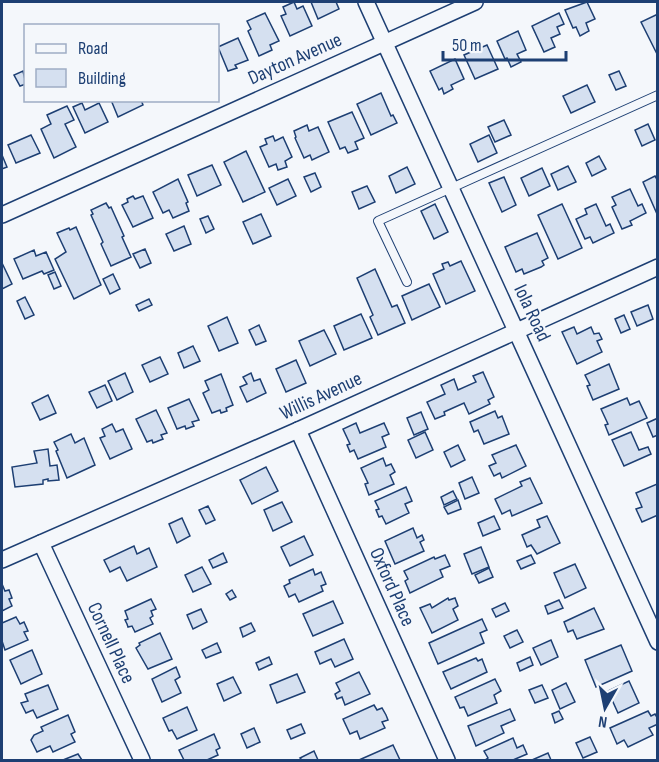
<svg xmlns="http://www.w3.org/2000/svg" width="659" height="762" font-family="'Sofia Sans Condensed',sans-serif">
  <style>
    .building { fill: #d5e0f0; stroke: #1d3f73; stroke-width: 1.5 }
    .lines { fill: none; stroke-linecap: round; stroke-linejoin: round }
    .lane-casing { stroke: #1d3f73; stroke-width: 10 }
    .street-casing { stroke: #1d3f73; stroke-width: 18 }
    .lane { stroke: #f4f7fb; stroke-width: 8 }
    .street { stroke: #f4f7fb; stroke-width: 15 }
    .labels { text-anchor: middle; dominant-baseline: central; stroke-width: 4.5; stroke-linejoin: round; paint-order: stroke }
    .street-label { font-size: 20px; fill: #1d3f73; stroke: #f4f7fb }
  </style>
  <rect width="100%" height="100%" fill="#f4f7fb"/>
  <g class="building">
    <path d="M294,2L297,9L303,6L312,26L290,36L281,16L286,14L283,7Z"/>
    <path d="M311,2H336L339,9L318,19Z"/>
    <path d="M587,2L595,19L586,23L589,31L580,36L576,27L573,28L565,10Z"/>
    <path d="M265,13L279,41L270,45L272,50L259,56L248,31L251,29L247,21Z"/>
    <path d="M559,13L564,24L557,27L560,34L551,38L555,47L544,52L532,26Z"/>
    <path d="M658,14V56L641,22Z"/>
    <path d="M518,31L526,50L517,54L521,62L511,67L507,58L505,59L497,41Z"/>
    <path d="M238,38L248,60L235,65L237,68L228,71L218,47Z"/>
    <path d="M487,45L498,69L475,79L464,55Z"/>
    <path d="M455,59L464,79L451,85L453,89L444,94L442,88L439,90L430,71Z"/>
    <path d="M23,71L26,84L20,86L14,75Z"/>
    <path d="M619,71L626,86L616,90L609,75Z"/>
    <path d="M587,85L595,102L571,113L563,96Z"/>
    <path d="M381,93L391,116L393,115L397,123L371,135L357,104Z"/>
    <path d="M111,100H141L143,105L118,117Z"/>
    <path d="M82,103L85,110L99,103L108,122L85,133L73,107Z"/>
    <path d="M67,106L74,120L65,124L76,147L54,158L41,129L51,124L47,115Z"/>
    <path d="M352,112L364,138L355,142L358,149L348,153L345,147L340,149L328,122Z"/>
    <path d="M504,120L511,135L495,142L488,127Z"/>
    <path d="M648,124L655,140L642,146L635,130Z"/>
    <path d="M307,125L309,131L318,127L329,152L312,160L310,155L304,158L295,138L296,137L294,131Z"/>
    <path d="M31,135L40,153L16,163L8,145Z"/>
    <path d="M489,135L497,153L478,162L470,144Z"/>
    <path d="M273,136L275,141L283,137L292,157L285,161L287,167L278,170L276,164L269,167L260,147L267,144L265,139Z"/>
    <path d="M246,151L265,192L243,202L224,162Z"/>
    <path d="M2,155L7,167L2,169Z"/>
    <path d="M599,156L606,169L592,176L586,163Z"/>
    <path d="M212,165L221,185L197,196L188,175Z"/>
    <path d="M568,166L576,182L558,190L551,174Z"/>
    <path d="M407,167L415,184L396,193L389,176Z"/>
    <path d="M542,168L550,186L529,196L521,178Z"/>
    <path d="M315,173L321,187L311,192L304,177Z"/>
    <path d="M655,176L658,181L657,214L643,182Z"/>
    <path d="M504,177L516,205L502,212L489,183Z"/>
    <path d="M178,179L188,202L186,203L189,211L173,218L169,210L163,213L153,192Z"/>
    <path d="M288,179L296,196L277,205L269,188Z"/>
    <path d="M367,186L375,202L359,209L352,192Z"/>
    <path d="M630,189L638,206L642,204L646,213L630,221L632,225L622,229L612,207L616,205L612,197Z"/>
    <path d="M133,196L135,199L143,196L153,218L133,227L122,205L128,202L127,199Z"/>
    <path d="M106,203L109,208L111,207L124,236L122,237L131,257L111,266L101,244L103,242L91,215L93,214L91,210Z"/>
    <path d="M435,204L448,232L434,239L421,211Z"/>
    <path d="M562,204L582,248L558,259L538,215Z"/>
    <path d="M596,204L606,226L610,224L614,233L593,243L590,237L585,239L576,219L587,214L585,209Z"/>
    <path d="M261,214L271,236L253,244L243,222Z"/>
    <path d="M208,216L214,229L206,233L200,219Z"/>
    <path d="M184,226L191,244L174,251L166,234Z"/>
    <path d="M76,227L101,285L74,299L55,259L66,252L57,233L69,228L70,230Z"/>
    <path d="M537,233L548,258L542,261L544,265L541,267L524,274L522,269L516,272L505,247Z"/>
    <path d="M145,249L151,263L140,268L133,254Z"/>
    <path d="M34,250L36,256L46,252L54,270L44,274L42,271L23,279L14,259Z"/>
    <path d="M461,261L475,291L446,304L433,274L444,269L442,264L448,262L450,266Z"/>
    <path d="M2,263L12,284L2,289Z"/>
    <path d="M375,269L392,307L397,305L405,323L378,335L370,317L373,315L357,278Z"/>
    <path d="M55,272L61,286L54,289L48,275Z"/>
    <path d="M113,274L120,289L110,294L103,279Z"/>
    <path d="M429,284L440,307L412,320L402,296Z"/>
    <path d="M25,297L34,315L25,319L17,301Z"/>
    <path d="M149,299L152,305L139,311L136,305Z"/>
    <path d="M648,305L653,319L637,326L631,312Z"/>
    <path d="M361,314L372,338L344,350L334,326Z"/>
    <path d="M624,315L630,329L621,333L615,319Z"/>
    <path d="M227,317L238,343L219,351L208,326Z"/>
    <path d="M259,325L266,341L256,345L249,330Z"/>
    <path d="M574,327L577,334L591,327L594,334L599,333L602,339L597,341L602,352L577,364L562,332Z"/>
    <path d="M324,330L336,354L310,366L299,341Z"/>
    <path d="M193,346L200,361L184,368L178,353Z"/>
    <path d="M160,357L168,374L150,382L142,365Z"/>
    <path d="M296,360L306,383L286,392L276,369Z"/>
    <path d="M609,364L619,389L593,400L587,386L590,385L585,375Z"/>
    <path d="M483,372L494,397L488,400L490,404L469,414L464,403L444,412L445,415L435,419L427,402L445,394L441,385L454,379L458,390L476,382L473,376Z"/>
    <path d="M125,373L133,392L117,400L108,381Z"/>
    <path d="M251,373L254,381L260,379L266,393L247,402L240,387L247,384L243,377Z"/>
    <path d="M221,374L233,405L226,408L227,411L221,413L220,410L212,413L203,393L209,390L205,381Z"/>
    <path d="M105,385L112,401L97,408L89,392Z"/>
    <path d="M48,395L56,413L40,420L32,403Z"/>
    <path d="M627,398L630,405L639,401L647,418L609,435L605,425L608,424L601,409Z"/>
    <path d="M189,399L199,420L192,422L194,426L186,429L185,426L177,429L168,408Z"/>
    <path d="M156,410L167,433L161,435L163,439L153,443L152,440L147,442L136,419Z"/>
    <path d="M495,411L498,418L502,416L509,434L484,444L478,430L474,432L470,422Z"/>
    <path d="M421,412L428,429L414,435L407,418Z"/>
    <path d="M658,418V435L653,437L647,423Z"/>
    <path d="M356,423L360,433L384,423L389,434L382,437L386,447L358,459L354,450L350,452L347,445L350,444L343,429Z"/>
    <path d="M112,424L116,432L123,429L132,449L110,459L100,438L105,436L102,429Z"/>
    <path d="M425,432L433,450L416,458L408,440Z"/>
    <path d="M631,432L639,450L648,447L651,454L624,466L612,440Z"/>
    <path d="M71,434L75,443L84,438L95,465L67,478L56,451L58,450L54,442Z"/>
    <path d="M458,445L465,460L451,467L444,452Z"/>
    <path d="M516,445L526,466L502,478L500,473L494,476L489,466L496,463L492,455Z"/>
    <path d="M48,449L50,466L57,465L59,480L48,481V479L43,480V484L15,487L12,467L37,463L34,451Z"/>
    <path d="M383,458L386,466L391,464L395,472L390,475L394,484L369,495L365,484L368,483L361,468Z"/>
    <path d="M266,467L278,491L252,504L240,480Z"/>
    <path d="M472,477L479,493L465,499L459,483Z"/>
    <path d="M530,478L542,503L512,516L510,510L502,514L495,499L522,486L520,482Z"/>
    <path d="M657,484L658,515L642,522L636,509L642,507L636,493Z"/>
    <path d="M406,487L412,501L405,504L409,513L386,524L382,516L379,517L376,510L379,509L375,501Z"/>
    <path d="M453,491L457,499L444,505L441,497Z"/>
    <path d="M458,500L461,509L448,514L444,507Z"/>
    <path d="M282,502L292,522L273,531L264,510Z"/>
    <path d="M208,506L215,520L206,524L199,510Z"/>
    <path d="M494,516L500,529L483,536L478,523Z"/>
    <path d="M547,516L560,543L537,554L531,545L527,547L522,535L540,527L537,520Z"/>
    <path d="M182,518L190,536L177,543L169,524Z"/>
    <path d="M413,528L417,538L422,535L424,540L420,542L424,551L395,564L385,541Z"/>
    <path d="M304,536L313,555L290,566L281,547Z"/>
    <path d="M134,546L137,554L149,548L157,567L127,581L120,567L110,572L104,560Z"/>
    <path d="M481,547L489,567L472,574L464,554Z"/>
    <path d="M223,553L227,562L213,568L209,560Z"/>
    <path d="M445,555L450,566L440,570L443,577L410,593L405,581L408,579L404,571L434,557L435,559Z"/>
    <path d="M531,555L535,563L521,569L517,561Z"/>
    <path d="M575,564L586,588L565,598L554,573Z"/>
    <path d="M202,567L211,584L193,592L185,575Z"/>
    <path d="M489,568L493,577L479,583L475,575Z"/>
    <path d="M313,569L315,575L321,572L326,584L321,586L323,591L299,602L295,594L289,597L284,586L290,583L289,580Z"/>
    <path d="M2,584L5,591L9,590L12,598L9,599L12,606L2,611Z"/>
    <path d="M232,590L236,597L230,600L226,594Z"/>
    <path d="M448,598L449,600L455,598L458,606L453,609L458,620L432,633L420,608L430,604L432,608Z"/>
    <path d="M151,599L156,609L151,611L153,616L150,618L153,624L135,632L132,626L128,627L127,624L125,620L128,619L125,611Z"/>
    <path d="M559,600L563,608L548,614L545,606Z"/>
    <path d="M333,601L343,623L313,636L303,614Z"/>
    <path d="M505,603L509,611L496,617L492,609Z"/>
    <path d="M594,608L604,629L577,639L573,630L568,632L564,622Z"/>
    <path d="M201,609L207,622L193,629L187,615Z"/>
    <path d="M16,617L20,624L24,622L28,631L24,632L28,640L5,650L2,641V623Z"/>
    <path d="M482,619L487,630L480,633L484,643L438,664L429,643Z"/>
    <path d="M251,623L255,631L243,637L240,628Z"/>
    <path d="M517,630L523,642L510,648L504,636Z"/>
    <path d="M160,633L172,659L148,669L136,648L140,645L139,643Z"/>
    <path d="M344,639L353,659L335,667L331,659L320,664L315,652Z"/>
    <path d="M551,640L558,657L541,665L533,648Z"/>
    <path d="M217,643L221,652L206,658L202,650Z"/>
    <path d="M621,645L632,671L596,687L585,660Z"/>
    <path d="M32,650L42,674L21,684L10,660Z"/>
    <path d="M269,657L272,664L259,670L256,663Z"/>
    <path d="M530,657L533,665L520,671L517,663Z"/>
    <path d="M476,658L478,661L482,659L487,672L451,689L443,672Z"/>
    <path d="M176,667L180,677L175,680L181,693L162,702L152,679Z"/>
    <path d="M359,672L370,694L345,705L342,697L337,699L335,694L340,691L336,683Z"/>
    <path d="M297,674L305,692L277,703L270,685Z"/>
    <path d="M233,677L241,693L224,701L217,684Z"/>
    <path d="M495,679L501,691L494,695L497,703L468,716L464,707L460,708L455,697Z"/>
    <path d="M629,681L639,703L618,713L608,691Z"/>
    <path d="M566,683L575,702L560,709L552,690Z"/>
    <path d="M48,685L58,709L37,718L33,710L26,713L21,703L28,701L25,694Z"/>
    <path d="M542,685L548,698L535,703L529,690Z"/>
    <path d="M374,705L377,710L382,708L386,715L388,720L382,722L385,728L360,739L357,731L350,734L343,719Z"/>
    <path d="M187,707L197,730L177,739L172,730L169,731L163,718Z"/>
    <path d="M510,709L515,720L501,726L504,733L476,746L468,726Z"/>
    <path d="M559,711L563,719L555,723L552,714Z"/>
    <path d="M648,711L651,716L655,714L658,719V724L649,728L653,735L628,747L624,740L617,744L610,728Z"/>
    <path d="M68,715L75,732L71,734L75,742L53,752L50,746L37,752L31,740L34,735L43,731L41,727Z"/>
    <path d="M301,724L305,733L291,739L287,730Z"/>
    <path d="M254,728L260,742L247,748L241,734Z"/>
    <path d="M214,734L220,748L216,750L218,755L207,760H184L179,750Z"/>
    <path d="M590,737L597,752L583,758L576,743Z"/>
    <path d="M513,738L517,748L523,745L527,754L513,760H485L488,758L484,751Z"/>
    <path d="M393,745L400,760H359Z"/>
    <path d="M314,751L318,760H302L300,758Z"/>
    <path d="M548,753L551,760H532Z"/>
    <path d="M78,754L82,760H63Z"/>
  </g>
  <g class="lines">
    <g class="lane-casing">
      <path id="lane" d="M407,282L378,221L658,95"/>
    </g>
    <g class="street-casing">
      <g id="street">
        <path d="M366,2L658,642"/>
        <path d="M2,215L475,2"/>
        <path d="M298,430L447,760"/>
        <path d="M41,543L142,760"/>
        <path d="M2,560L298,430L658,267"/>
      </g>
    </g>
    <use href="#lane" class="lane"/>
    <use href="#street" class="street"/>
  </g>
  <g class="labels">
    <g class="street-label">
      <text transform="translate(295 59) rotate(-24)">Dayton Avenue</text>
      <text transform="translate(532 313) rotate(65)">Iola Road</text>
      <text transform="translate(321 396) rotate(-25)">Willis Avenue</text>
      <text transform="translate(392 587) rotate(66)">Oxford Place</text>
      <text transform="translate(111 643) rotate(65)">Cornell Place</text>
    </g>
  </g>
  <rect width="659" height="762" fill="none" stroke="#1d3f73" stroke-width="6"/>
  <rect x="24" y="24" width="195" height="78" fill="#f4f7fb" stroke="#9eadc5" stroke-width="1.5"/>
  <rect x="36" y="44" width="30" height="9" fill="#f4f7fb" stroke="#9eadc5" stroke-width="1.5"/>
  <text x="78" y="54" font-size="18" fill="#1d3f73">Road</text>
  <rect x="36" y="69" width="30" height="18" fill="#d5e0f0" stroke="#9eadc5" stroke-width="1.5"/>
  <text x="78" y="84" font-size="18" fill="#1d3f73">Building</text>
  <g transform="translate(605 708) rotate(189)" stroke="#f4f7fb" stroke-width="4.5" paint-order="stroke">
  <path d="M0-4.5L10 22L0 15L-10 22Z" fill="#1d3f73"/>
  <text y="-9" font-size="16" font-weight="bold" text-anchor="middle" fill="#1d3f73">N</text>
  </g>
  <path d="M443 51v9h123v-9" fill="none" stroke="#1d3f73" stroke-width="3"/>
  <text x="452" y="51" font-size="18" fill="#1d3f73" stroke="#f4f7fb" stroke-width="4.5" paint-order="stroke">50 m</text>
</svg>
